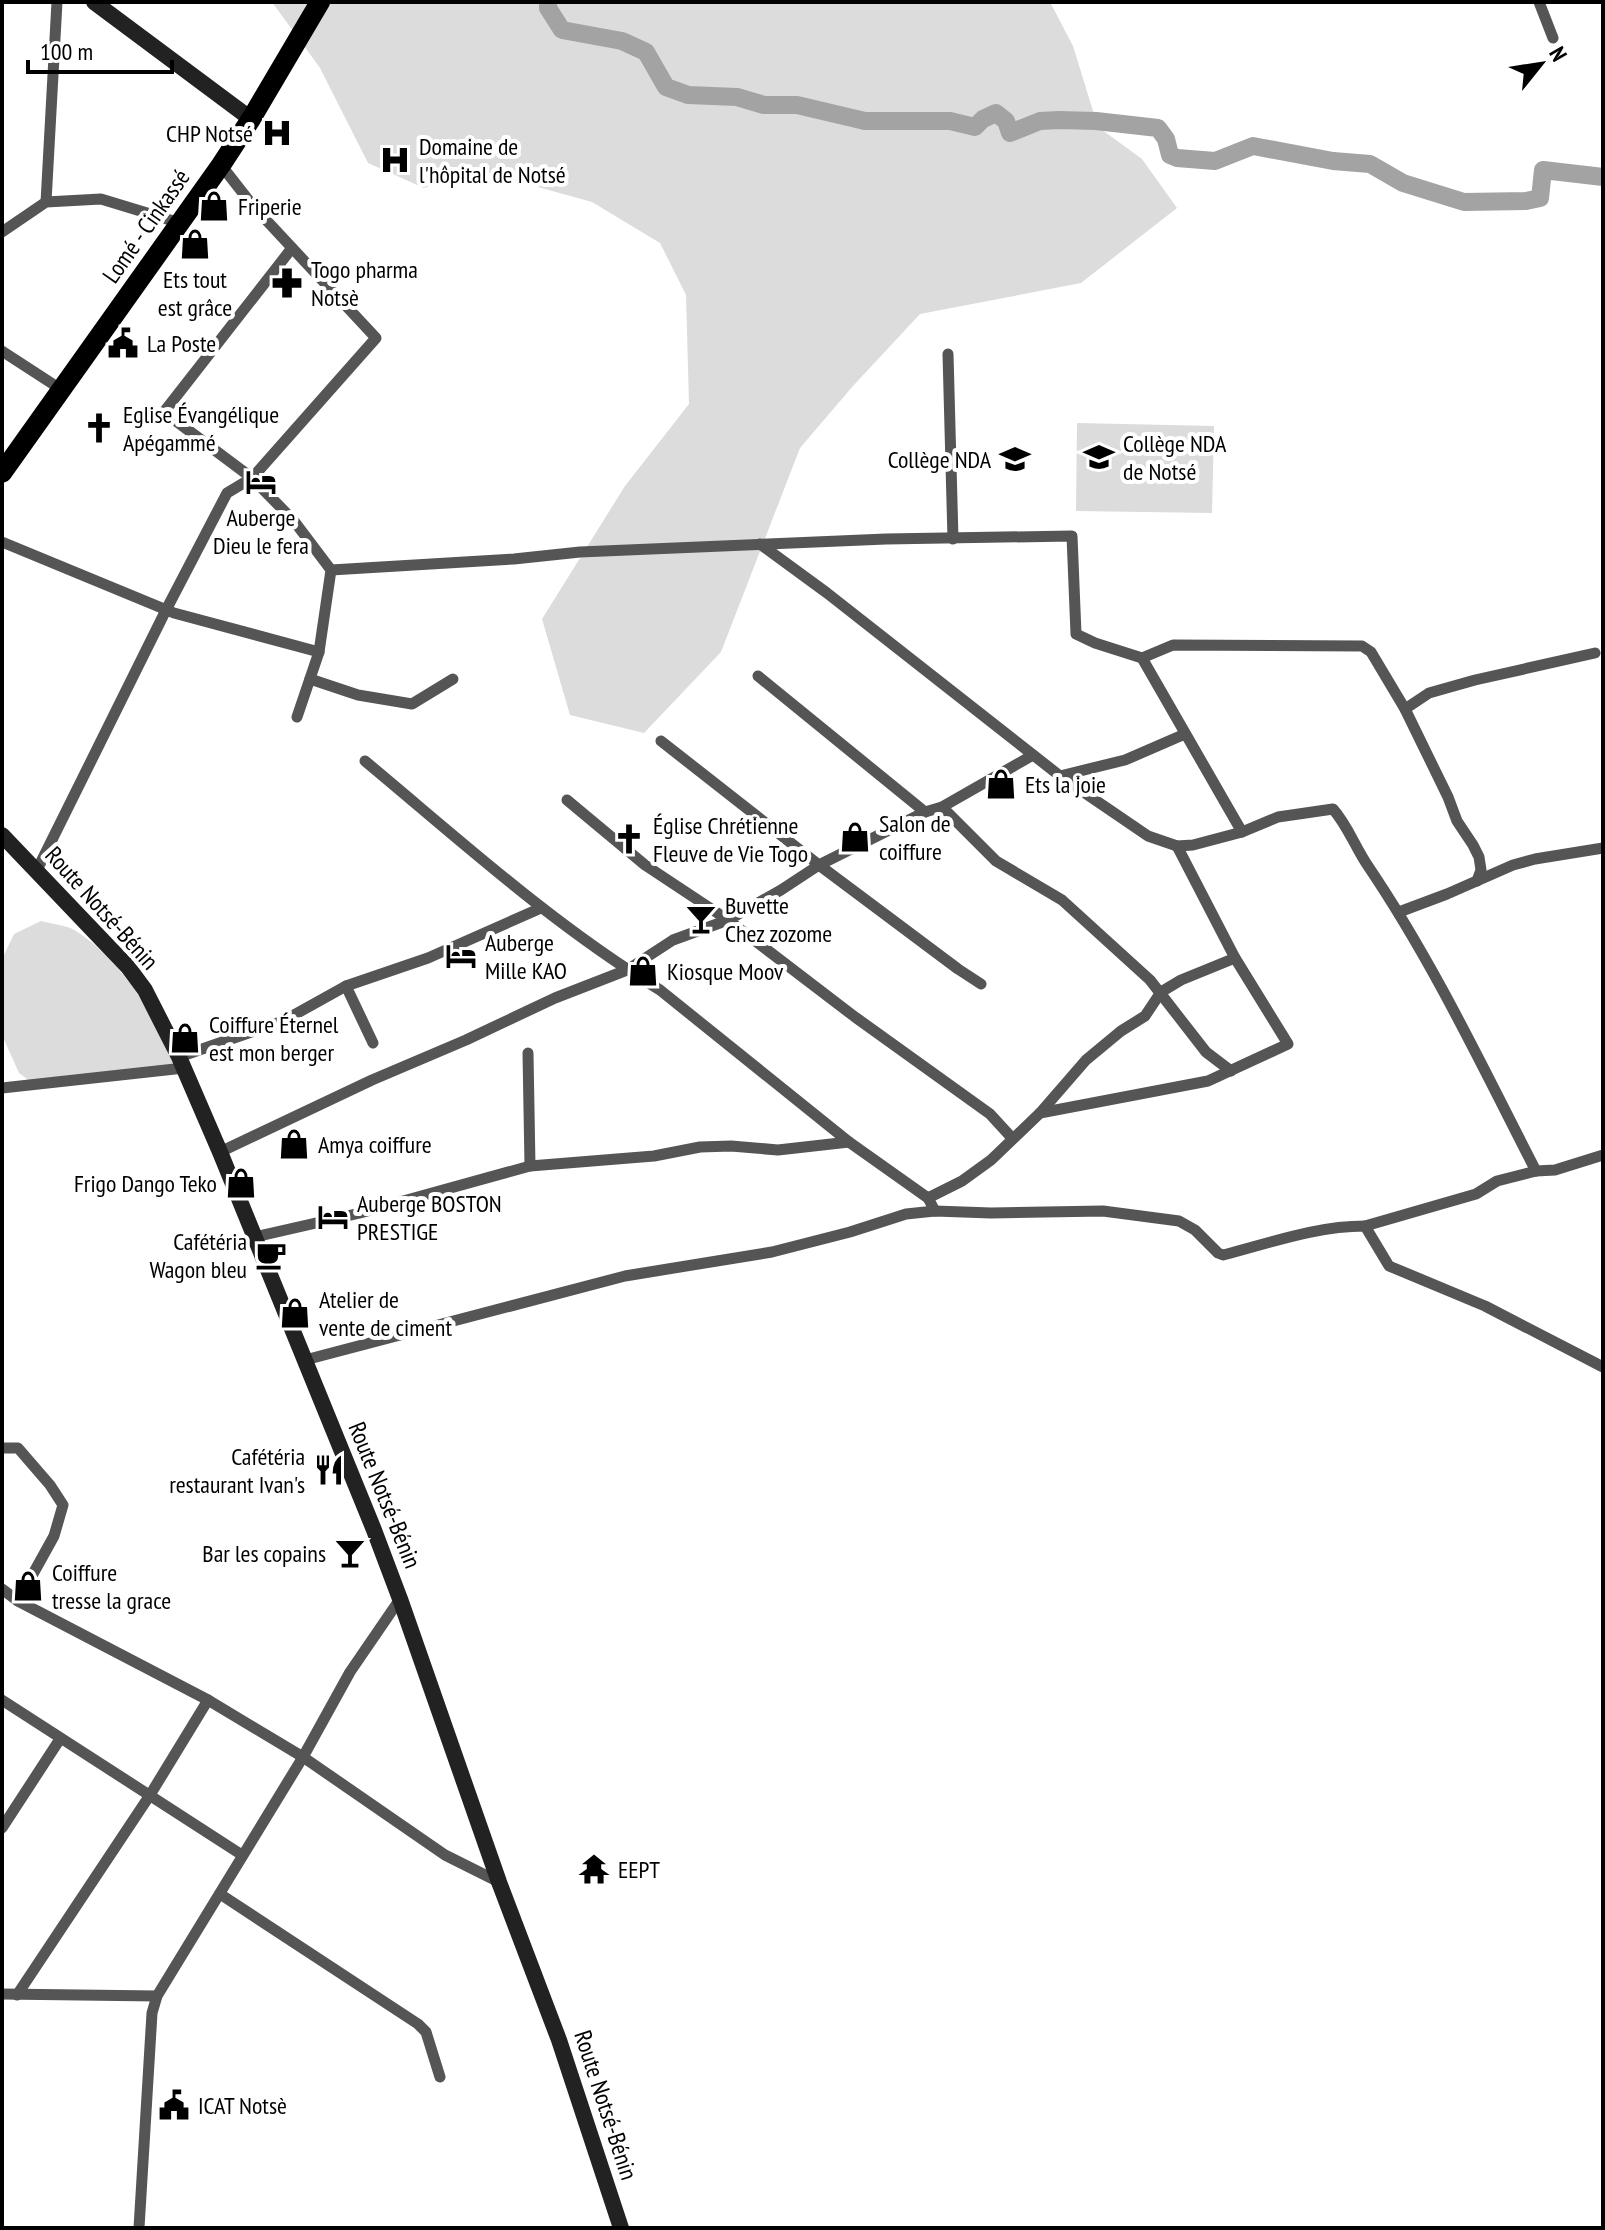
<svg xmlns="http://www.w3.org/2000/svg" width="1605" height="2230" font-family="'PT Sans Narrow',sans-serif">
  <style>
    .green { fill: #dcdcdc }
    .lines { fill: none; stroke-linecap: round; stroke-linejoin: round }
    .river { stroke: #a3a3a3; stroke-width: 18 }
    .street { stroke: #555; stroke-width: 11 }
    .secondary { stroke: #222; stroke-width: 16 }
    .highway { stroke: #000; stroke-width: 20 }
    .labels { text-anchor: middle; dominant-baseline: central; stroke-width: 8; stroke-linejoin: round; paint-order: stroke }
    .poi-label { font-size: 24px; fill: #000; stroke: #fff; text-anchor: start }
    .street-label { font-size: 24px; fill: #000; stroke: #fff }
  </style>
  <rect width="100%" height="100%" fill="#fff"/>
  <g class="green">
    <path d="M272,2H1050L1073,46L1098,127L1142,159L1177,208L1081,283L920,314L853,386L800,448L721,652L644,733L570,715L542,619L625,486L689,404L686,295L660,243L592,202L484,172L424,188L368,163L320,68Z"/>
    <path d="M1077,423L1214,426L1212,513L1076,511Z"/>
    <path d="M41,921C52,924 67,925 76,931C116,956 162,1020 173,1065L34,1084L19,1073L2,1035V959L14,934Z"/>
  </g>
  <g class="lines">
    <path class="river" d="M548,2V8L562,30L622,41L646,52L666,87L688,95L737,97L764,105H797L865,121H950L975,127L983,119L996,113L1006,121L1010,133L1040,121L1059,120L1096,121L1158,128L1166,139L1170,155L1177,158L1215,161L1253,146L1333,161L1370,164L1403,183L1464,202L1526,201L1540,198L1543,170L1603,177"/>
    <g class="street">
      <path d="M1539,2L1553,38"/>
      <path d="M46,202L57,2"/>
      <path d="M2,232L46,202L101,199L180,223"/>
      <path d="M292,248L164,412L252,478L294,521L331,570L319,652L297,717"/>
      <path d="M2,351L62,390"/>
      <path d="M948,354L953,539"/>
      <path d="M2,542L174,613L319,652"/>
      <path d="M760,544L827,593L1060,776L1148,836L1177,846L1193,845L1242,832L1278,817L1333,809C1348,826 1355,847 1368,866C1433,962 1483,1068 1536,1171"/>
      <path d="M331,570L514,559L580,552L886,539L1072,536L1076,634L1095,643L1142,658L1242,832"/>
      <path d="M1142,658L1173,645L1362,646L1371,652L1405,709L1448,797L1457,821L1473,845L1479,857L1481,870L1477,881"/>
      <path d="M758,676L925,812"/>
      <path d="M310,679L358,695L412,704L453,679"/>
      <path d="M1405,709L1429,693L1475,680L1595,653"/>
      <path d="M661,741L819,865L958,969L981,984"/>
      <path d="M365,761C460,840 553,925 660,990L849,1142L928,1198L935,1211"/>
      <path d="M1060,776L1125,760L1185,734"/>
      <path d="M567,800L645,865L728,920L855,1017L990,1114L1012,1138"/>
      <path d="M942,807L996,861L1062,900L1150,980L1206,1052L1231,1071"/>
      <path d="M37,870L166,610L227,493L252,478L376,338L254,207L221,165"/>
      <path d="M1399,912L1447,894L1513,865L1535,859L1603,848"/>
      <path d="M346,986L373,1043"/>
      <path d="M528,1053L530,1166"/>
      <path d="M179,1057L283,1021L346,986L428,958L541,908"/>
      <path d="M2,1088L184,1068"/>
      <path d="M1040,1113L1086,1060L1121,1031L1145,1016L1161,992L1181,980L1235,958"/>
      <path d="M220,1152L372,1080L466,1040L555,998L627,970L673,940L728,920L781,890L819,865L925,812L942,807L1033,755"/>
      <path d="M928,1198L962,1181L991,1160L1040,1113L1208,1081L1288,1044L1235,958L1177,846"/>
      <path d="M1365,1226L1476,1194L1497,1181L1536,1171L1555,1170L1603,1155"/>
      <path d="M255,1237L360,1213L530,1166L654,1156L700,1147L731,1146L778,1150L849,1142"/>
      <path d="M305,1360L625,1276L772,1252L850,1232L906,1214L935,1211L991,1213L1103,1211L1179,1221L1195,1230L1218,1253L1223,1255C1270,1243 1316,1226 1365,1226L1389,1266L1485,1306L1603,1367"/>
      <path d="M2,1448H18L50,1485L63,1505L54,1536L18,1601"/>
      <path d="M2,1589L18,1601L208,1700L303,1757L445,1855L499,1882"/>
      <path d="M2,1700L242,1855"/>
      <path d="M2,1828L60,1739"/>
      <path d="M220,1894L418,2024L426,2032L440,2077"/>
      <path d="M2,1994L157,1996"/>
      <path d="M17,1995L150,1795L208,1700"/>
      <path d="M139,2228L152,2013L157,1996L303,1757L350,1672L400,1599"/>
    </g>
    <g class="secondary">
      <path d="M94,2L251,119"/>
      <path d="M2,835L128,967L145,990L179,1057L220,1152L374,1530L400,1599L499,1882L559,2040L621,2228"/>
    </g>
    <path class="highway" d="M2,473L221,165L251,119L320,2"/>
  </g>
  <defs>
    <g id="hospital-bare" transform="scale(2.4)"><path d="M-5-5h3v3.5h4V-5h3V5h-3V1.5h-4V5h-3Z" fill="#000" stroke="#fff" stroke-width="2.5" paint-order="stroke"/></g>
    <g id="shop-bare" transform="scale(2.4)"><path d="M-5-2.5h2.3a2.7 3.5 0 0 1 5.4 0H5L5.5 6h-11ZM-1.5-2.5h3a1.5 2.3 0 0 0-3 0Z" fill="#000" stroke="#fff" stroke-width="2.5" paint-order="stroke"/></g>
    <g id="pharmacy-bare" transform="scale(2.4)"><path d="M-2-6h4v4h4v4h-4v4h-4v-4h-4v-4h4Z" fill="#000" stroke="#fff" stroke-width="2.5" paint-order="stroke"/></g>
    <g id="civic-bare" transform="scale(2.4)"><path d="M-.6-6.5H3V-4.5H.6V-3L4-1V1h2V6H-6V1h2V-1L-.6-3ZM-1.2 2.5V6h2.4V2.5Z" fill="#000" stroke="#fff" stroke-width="2.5" paint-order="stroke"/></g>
    <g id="church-bare" transform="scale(2.4)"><path d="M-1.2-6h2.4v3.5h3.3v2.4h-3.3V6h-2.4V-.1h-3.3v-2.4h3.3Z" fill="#000" stroke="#fff" stroke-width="2.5" paint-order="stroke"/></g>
    <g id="school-bare" transform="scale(2.4)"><path d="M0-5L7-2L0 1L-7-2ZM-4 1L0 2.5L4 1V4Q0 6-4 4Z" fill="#000" stroke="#fff" stroke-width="2.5" paint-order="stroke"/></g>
    <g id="hotel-bare" transform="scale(2.4)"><path d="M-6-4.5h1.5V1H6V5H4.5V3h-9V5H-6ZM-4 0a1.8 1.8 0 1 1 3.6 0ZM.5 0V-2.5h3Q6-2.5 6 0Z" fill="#000" stroke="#fff" stroke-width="2.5" paint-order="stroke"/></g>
    <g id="bar-bare" transform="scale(2.4)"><path d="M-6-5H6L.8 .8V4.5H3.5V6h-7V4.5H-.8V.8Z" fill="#000" stroke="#fff" stroke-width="2.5" paint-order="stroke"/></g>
    <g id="cafe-bare" transform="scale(2.4)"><path d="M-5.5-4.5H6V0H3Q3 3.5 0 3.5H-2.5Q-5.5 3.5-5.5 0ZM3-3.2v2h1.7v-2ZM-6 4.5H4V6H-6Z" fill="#000" stroke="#fff" stroke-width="2.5" paint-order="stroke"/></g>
    <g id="restaurant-bare" transform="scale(2.4)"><path d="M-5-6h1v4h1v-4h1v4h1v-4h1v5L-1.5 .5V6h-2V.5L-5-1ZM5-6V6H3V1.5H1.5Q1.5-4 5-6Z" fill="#000" stroke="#fff" stroke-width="2.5" paint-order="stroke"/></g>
    <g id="temple-bare" transform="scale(2.4)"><path d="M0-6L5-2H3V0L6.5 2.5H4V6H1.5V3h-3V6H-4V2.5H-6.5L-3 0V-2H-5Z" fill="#000" stroke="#fff" stroke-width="2.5" paint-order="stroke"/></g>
  </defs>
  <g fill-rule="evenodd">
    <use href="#hospital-bare" x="277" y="133"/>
    <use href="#hospital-bare" x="395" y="160"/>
    <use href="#shop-bare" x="214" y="206"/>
    <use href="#shop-bare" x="195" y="244"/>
    <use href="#pharmacy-bare" x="287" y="283"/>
    <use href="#civic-bare" x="123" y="343"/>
    <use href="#church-bare" x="99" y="428"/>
    <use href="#school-bare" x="1099" y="457"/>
    <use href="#school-bare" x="1015" y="459"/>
    <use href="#hotel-bare" x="261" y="482"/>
    <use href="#shop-bare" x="1001" y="784"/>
    <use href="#shop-bare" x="855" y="837"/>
    <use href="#church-bare" x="629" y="839"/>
    <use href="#bar-bare" x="701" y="919"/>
    <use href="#hotel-bare" x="461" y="956"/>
    <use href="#shop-bare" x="643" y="971"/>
    <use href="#shop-bare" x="185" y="1038"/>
    <use href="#shop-bare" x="294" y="1144"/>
    <use href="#shop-bare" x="241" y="1183"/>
    <use href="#hotel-bare" x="333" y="1217"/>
    <use href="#cafe-bare" x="271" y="1255"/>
    <use href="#shop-bare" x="295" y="1313"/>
    <use href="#restaurant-bare" x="329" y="1470"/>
    <use href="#bar-bare" x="350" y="1553"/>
    <use href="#shop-bare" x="28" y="1586"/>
    <use href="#temple-bare" x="594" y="1869"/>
    <use href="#civic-bare" x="174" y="2105"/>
  </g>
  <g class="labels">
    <g class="poi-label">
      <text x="253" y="133" text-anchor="end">CHP Notsé</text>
      <text x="419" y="146">Domaine de<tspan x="419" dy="28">l'hôpital de Notsé</tspan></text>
      <text x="238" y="206">Friperie</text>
      <text x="311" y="269">Togo pharma<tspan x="311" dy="28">Notsè</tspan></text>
      <text x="195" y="279" text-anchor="middle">Ets tout<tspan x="195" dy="28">est grâce</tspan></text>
      <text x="147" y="343">La Poste</text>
      <text x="123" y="414">Eglise Évangélique<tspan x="123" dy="28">Apégammé</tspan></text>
      <text x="1123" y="443">Collège NDA<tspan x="1123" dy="28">de Notsé</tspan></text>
      <text x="991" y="459" text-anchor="end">Collège NDA</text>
      <text x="261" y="517" text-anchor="middle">Auberge<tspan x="261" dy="28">Dieu le fera</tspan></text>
      <text x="1025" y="784">Ets la joie</text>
      <text x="879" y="823">Salon de<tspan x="879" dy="28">coiffure</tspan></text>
      <text x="653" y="825">Église Chrétienne<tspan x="653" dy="28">Fleuve de Vie Togo</tspan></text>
      <text x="725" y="905">Buvette<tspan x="725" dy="28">Chez zozome</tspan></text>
      <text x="485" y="942">Auberge<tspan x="485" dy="28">Mille KAO</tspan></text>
      <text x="667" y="971">Kiosque Moov</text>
      <text x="209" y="1024">Coiffure Éternel<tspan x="209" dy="28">est mon berger</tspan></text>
      <text x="318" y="1144">Amya coiffure</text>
      <text x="217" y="1183" text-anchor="end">Frigo Dango Teko</text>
      <text x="357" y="1203">Auberge BOSTON<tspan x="357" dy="28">PRESTIGE</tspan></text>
      <text x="247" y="1241" text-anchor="end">Cafétéria<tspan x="247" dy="28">Wagon bleu</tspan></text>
      <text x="319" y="1299">Atelier de<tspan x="319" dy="28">vente de ciment</tspan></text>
      <text x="305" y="1456" text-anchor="end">Cafétéria<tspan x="305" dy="28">restaurant Ivan's</tspan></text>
      <text x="326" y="1553" text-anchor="end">Bar les copains</text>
      <text x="52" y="1572">Coiffure<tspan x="52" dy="28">tresse la grace</tspan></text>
      <text x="618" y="1869">EEPT</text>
      <text x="198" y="2105">ICAT Notsè</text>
    </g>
    <g class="street-label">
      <text transform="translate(146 226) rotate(-55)">Lomé - Cinkassé</text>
      <text transform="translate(102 908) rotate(48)">Route Notsé-Bénin</text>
      <text transform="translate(385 1495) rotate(68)">Route Notsé-Bénin</text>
      <text transform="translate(606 2105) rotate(72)">Route Notsé-Bénin</text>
    </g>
  </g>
  <rect width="1605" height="2230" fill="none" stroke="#000000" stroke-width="8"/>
  <g transform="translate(1541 64) rotate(60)" stroke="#ffffff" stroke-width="6" paint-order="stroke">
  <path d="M0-6L14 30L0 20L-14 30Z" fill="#000000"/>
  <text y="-12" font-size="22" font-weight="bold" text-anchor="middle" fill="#000000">N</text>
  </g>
  <path d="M28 60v12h144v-12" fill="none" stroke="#000000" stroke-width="4"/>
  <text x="40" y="60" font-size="24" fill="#000000" stroke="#ffffff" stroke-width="6" paint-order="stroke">100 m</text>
</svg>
